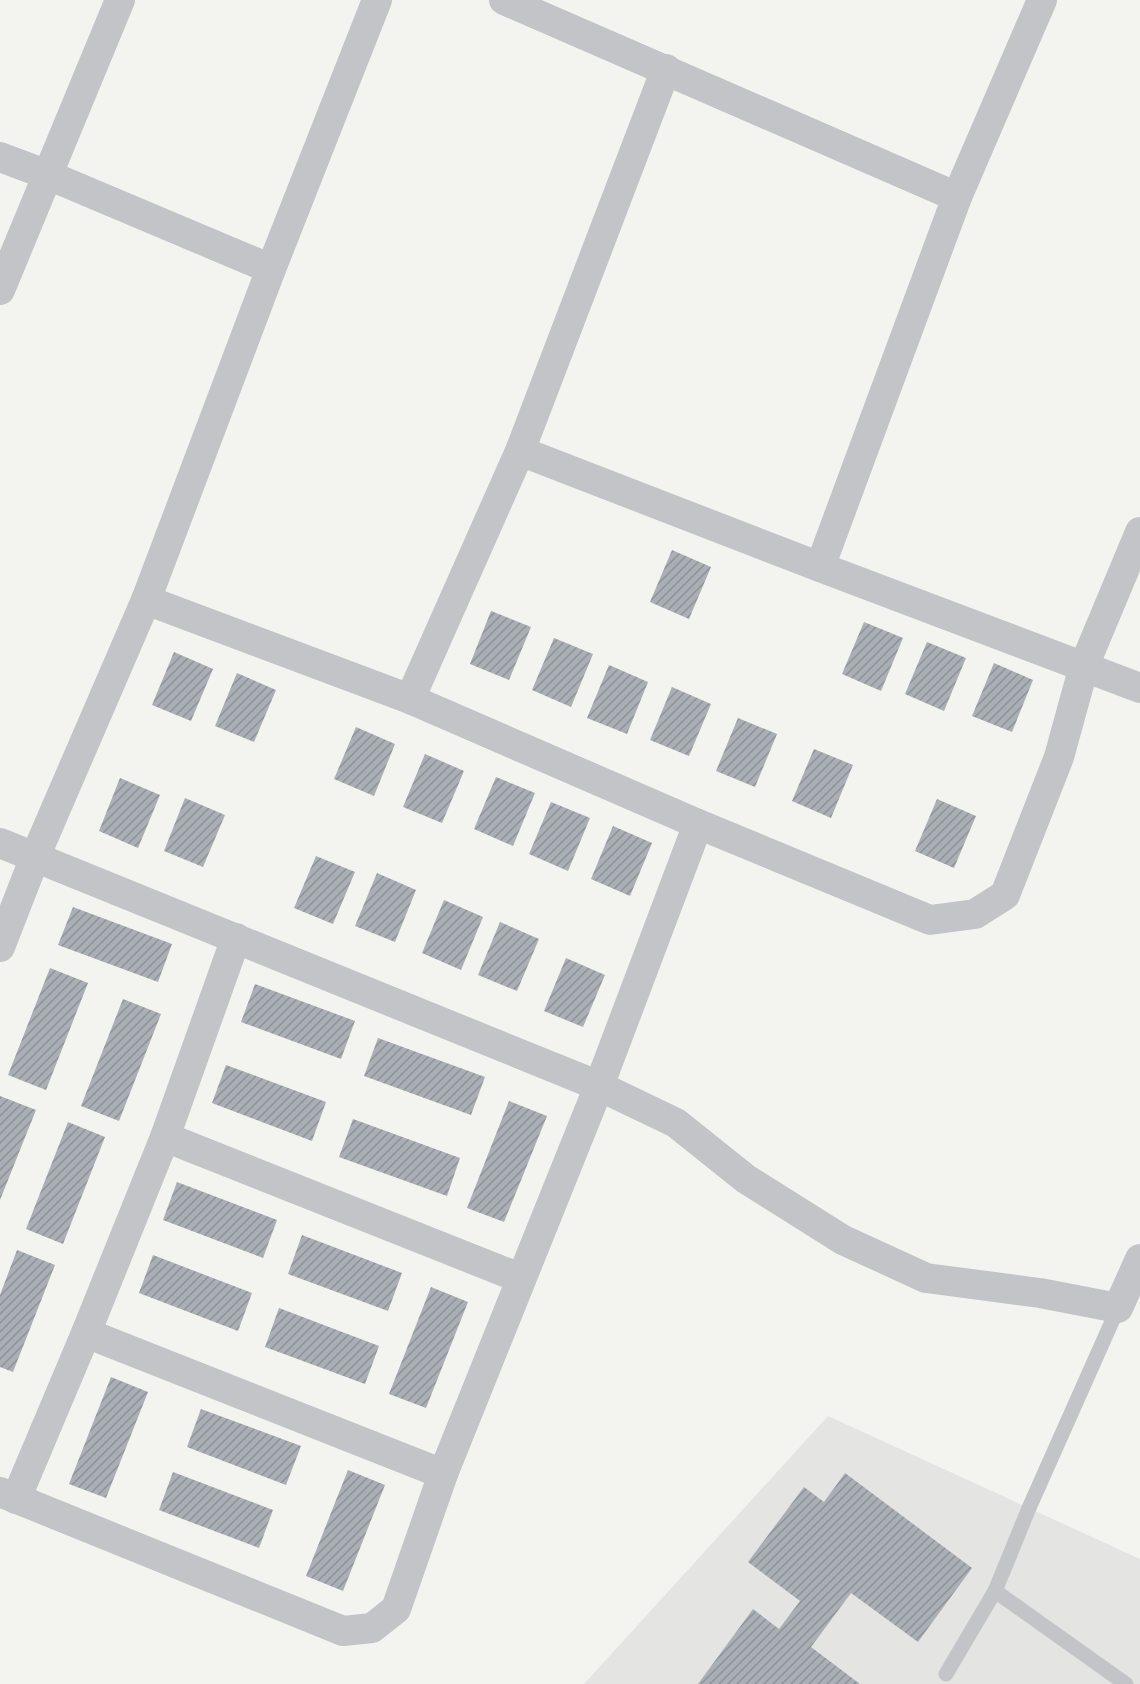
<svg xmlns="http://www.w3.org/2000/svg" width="1140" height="1684" font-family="'Titillium Web',sans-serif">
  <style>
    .built { fill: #e4e4e3 }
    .building { fill: url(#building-hatch) }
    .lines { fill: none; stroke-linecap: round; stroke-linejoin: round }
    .lane { stroke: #c2c4c8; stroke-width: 15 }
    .street { stroke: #c2c4c8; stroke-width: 30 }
  </style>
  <defs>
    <pattern id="building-hatch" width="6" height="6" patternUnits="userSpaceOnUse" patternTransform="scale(1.5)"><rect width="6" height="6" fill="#aaafb5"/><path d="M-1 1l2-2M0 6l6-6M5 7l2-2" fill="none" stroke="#8e9398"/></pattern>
  </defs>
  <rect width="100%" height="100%" fill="#f3f4f0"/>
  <path class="built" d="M828,1416L1140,1559V1684H584Z"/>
  <g class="building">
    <path d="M672,550L711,567L689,619L650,602Z"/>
    <path d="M491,611L531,627L509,680L470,664Z"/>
    <path d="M864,622L903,638L881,691L842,674Z"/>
    <path d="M554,638L593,654L571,707L532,690Z"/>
    <path d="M927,642L966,658L944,711L905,694Z"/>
    <path d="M174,652L213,669L191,721L152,705Z"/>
    <path d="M994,663L1033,680L1012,732L972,716Z"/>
    <path d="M609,665L648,682L627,734L587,718Z"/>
    <path d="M237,673L276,690L254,742L215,726Z"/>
    <path d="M672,687L711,704L689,756L650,740Z"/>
    <path d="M738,718L777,734L755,787L716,771Z"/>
    <path d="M356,727L395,744L374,796L334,779Z"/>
    <path d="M814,749L853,765L831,818L792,801Z"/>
    <path d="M425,754L464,771L442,823L403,807Z"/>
    <path d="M496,777L535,793L513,846L474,829Z"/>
    <path d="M120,778L160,795L138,848L99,831Z"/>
    <path d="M185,798L225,815L203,867L164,851Z"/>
    <path d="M937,799L976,816L954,868L915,851Z"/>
    <path d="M551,802L590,818L568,871L529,854Z"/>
    <path d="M613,826L652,843L630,896L591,879Z"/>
    <path d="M316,856L355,872L333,924L294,908Z"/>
    <path d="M377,873L416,890L395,942L355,926Z"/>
    <path d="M444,900L483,917L461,970L422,953Z"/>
    <path d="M73,907L172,944L158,982L58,945Z"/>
    <path d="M500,922L539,939L517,991L478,975Z"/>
    <path d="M566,958L605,975L583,1027L544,1011Z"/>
    <path d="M50,968L88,983L46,1090L8,1075Z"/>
    <path d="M255,984L355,1021L341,1059L241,1022Z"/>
    <path d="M123,999L161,1014L119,1121L81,1106Z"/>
    <path d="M378,1038L485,1077L471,1115L364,1076Z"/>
    <path d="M226,1065L326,1102L312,1141L212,1103Z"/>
    <path d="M0,1096L36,1110L0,1200Z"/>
    <path d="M509,1101L547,1116L504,1222L467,1208Z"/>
    <path d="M353,1119L460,1158L447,1196L339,1157Z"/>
    <path d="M68,1122L105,1137L63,1244L26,1229Z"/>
    <path d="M177,1182L277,1220L263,1258L163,1220Z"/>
    <path d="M302,1235L402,1273L388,1311L288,1274Z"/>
    <path d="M17,1250L55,1265L13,1372L0,1367V1295Z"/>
    <path d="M153,1255L252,1293L238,1331L139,1293Z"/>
    <path d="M431,1287L468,1302L426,1408L389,1394Z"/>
    <path d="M279,1308L379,1346L365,1384L265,1347Z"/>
    <path d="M111,1377L148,1392L106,1498L69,1484Z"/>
    <path d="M201,1409L301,1446L286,1485L187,1447Z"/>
    <path d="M348,1470L385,1485L343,1591L306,1576Z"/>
    <path d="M173,1472L273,1510L259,1548L159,1510Z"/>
    <path d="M845,1473L972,1568L918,1642L851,1593L811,1647L860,1684H698L753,1609L779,1629L800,1601L748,1562L804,1487L824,1502Z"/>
  </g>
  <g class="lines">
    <g class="lane">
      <path d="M995,1591L1029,1508L1118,1308"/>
      <path d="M946,1674L995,1591L1126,1684"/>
    </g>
    <g class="street">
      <path d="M504,0L957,197"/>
      <path d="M0,157L48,175L271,269"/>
      <path d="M0,290L120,0"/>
      <path d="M520,451L820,567L1140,688"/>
      <path d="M820,567L957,197L1042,0"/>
      <path d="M146,600L410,699L698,824L930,920L975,914L1005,895L1059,757L1084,666L1140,532"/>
      <path d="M410,699L520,451L666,69"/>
      <path d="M0,843L599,1086L676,1123L746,1179L843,1240L926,1278L1040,1293L1118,1308L1140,1259"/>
      <path d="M0,947L35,857L146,600L271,269L377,0"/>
      <path d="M165,1137L520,1278"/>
      <path d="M86,1333L443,1474"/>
      <path d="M0,1492L343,1631L372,1628L396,1609L443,1474L599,1086L698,824"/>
      <path d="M16,1499L86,1333L165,1137L236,938"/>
    </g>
  </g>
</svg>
